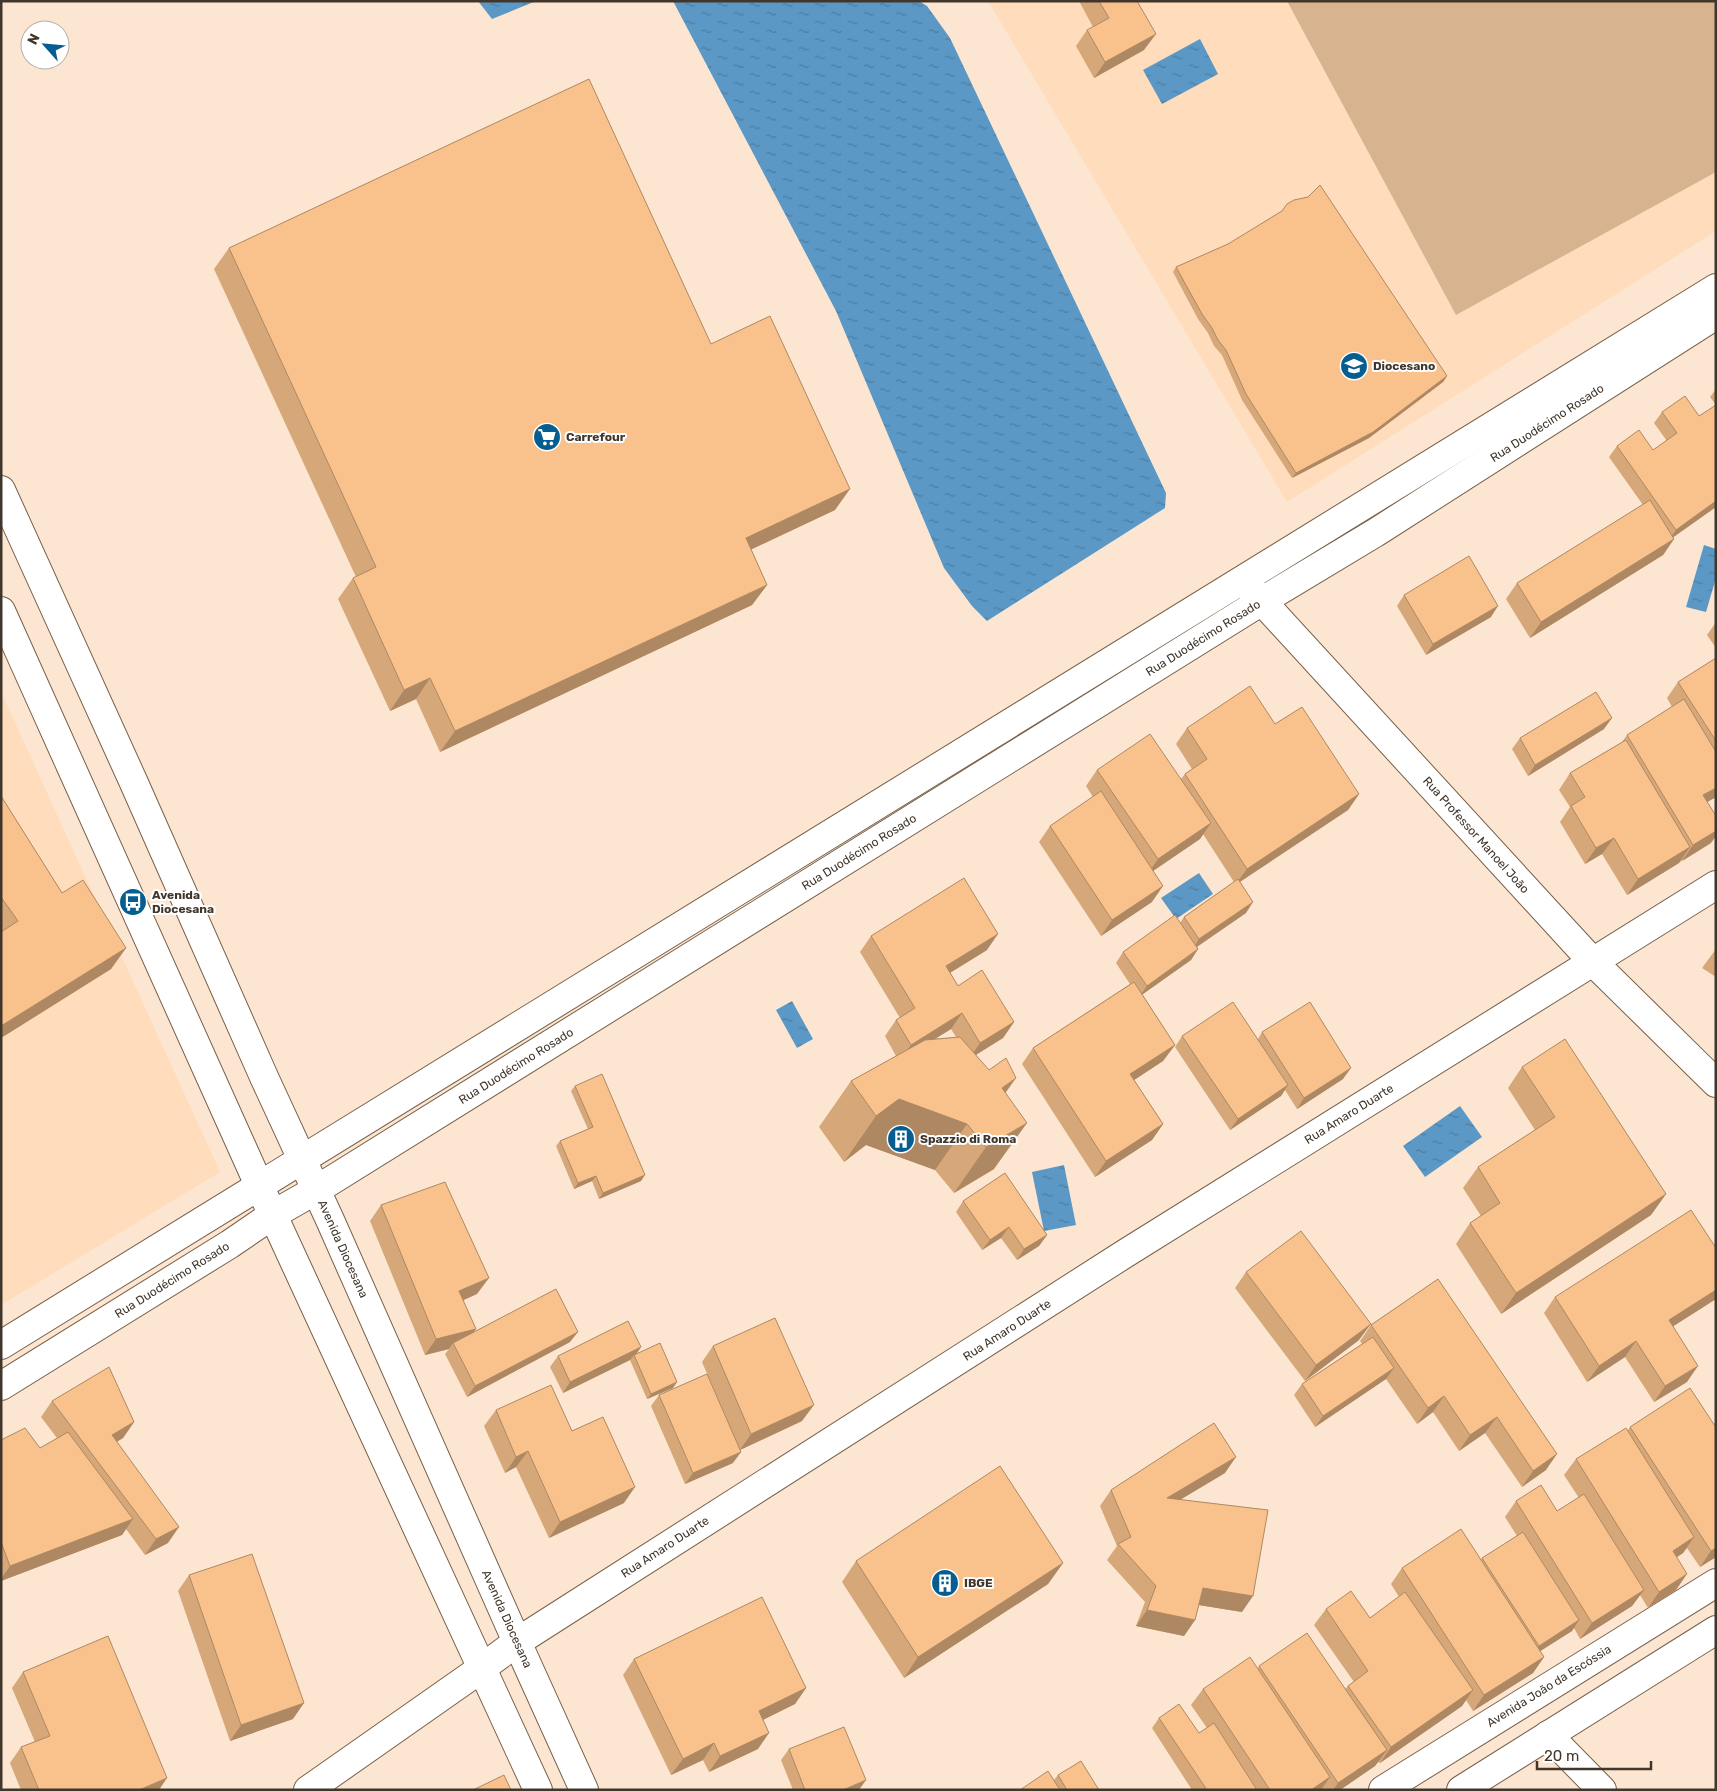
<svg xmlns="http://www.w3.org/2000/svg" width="1717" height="1791" font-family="Rubik,sans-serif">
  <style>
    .built { fill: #fedcbc }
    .pitch { fill: #d8b38f }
    .water { fill: url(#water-ripples) }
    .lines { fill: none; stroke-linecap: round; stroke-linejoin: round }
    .minor-casing { stroke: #775f48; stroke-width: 30 }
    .major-casing { stroke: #775f48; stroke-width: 30 }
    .minor { stroke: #fff; stroke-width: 28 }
    .major { stroke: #fff; stroke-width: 28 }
    .wall { fill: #d6a778; fill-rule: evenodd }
    .shaded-wall { fill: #ae8862 }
    .building { fill: #f9c28c; stroke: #ae8862 }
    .labels { text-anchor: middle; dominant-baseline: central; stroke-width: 4; stroke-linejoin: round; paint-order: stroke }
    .poi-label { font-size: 12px; font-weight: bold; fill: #40362b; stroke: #fff; text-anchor: start }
    .street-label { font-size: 12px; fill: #40362b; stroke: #fff }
  </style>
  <defs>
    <pattern id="water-ripples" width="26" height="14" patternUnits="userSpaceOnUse" patternTransform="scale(1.25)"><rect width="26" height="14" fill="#5b98c5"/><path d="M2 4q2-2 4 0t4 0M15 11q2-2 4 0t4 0" fill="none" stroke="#4d7da0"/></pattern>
  </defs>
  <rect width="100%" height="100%" fill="#fde6d1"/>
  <g class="built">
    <path d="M988,1H1716V231L1287,502Z"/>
    <path d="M1,692L220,1172L1,1305Z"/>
  </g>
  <path class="pitch" d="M1287,1H1716V172L1456,315Z"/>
  <g class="water">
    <path d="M478,1H536L492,19Z"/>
    <path d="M673,1H919L927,6L950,38L1166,493L1165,508L987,621L972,606L944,568L836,311Z"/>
    <path d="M1200,39L1218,74L1162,104L1143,70Z"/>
    <path d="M1704,545L1716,549V578L1706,612L1686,607Z"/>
    <path d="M1199,873L1213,894L1176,919L1161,898Z"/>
    <path d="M792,1001L813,1039L797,1048L776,1010Z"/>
    <path d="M1460,1106L1482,1137L1425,1177L1403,1146Z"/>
    <path d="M1064,1165L1076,1225L1044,1231L1032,1172Z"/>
  </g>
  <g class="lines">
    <g class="minor-casing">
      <g id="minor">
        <path d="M1,490L134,783L264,1077L330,1220L517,1642L584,1790"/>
        <path d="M1249,587L1592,961L1716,1083"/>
        <path d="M1,611L259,1185L538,1790"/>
        <path d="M1,1345L1716,288"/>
        <path d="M1,1386L230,1244L274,1214L316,1190L1262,601L1375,533L1716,315"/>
        <path d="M1548,1735L1602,1790"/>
        <path d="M308,1790L482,1668L517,1642L1126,1253L1716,885"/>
      </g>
    </g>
    <g class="major-casing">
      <g id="major">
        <path d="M1383,1790L1716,1583"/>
        <path d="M1461,1790L1716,1630"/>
      </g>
    </g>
    <use href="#minor" class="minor"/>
    <use href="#major" class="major"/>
  </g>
  <g class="wall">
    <path d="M1079,1H1137L1144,50L1094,78L1076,46L1087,30L1093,27Z"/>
    <path d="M229,248L711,344L835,510L751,549L767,585L752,605L440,752L416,699L390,711L338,599L353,578L356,577L214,269Z"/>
    <path d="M1176,267L1447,376L1443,382L1369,438L1292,478L1242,400L1222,355L1214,346L1208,333L1198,319L1173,272Z"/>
    <path d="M1716,389V507L1673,537L1674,539L1663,555L1530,638L1506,599L1517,583L1643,505L1609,457L1617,446L1653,450L1667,441L1654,423L1662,412L1699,416L1716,405L1710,397Z"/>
    <path d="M1404,595L1491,617L1426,655L1397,606Z"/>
    <path d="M1716,622V648L1707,635Z"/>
    <path d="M1716,658V797L1707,802L1711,843L1682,861V860L1679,863L1627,895L1602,854L1585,864L1560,822L1570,807L1559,790L1570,773L1622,742L1627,735L1672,707L1667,698L1678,682Z"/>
    <path d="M1275,724L1359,794L1348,810L1240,882L1246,913L1197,947L1198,949L1191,960L1142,994L1175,1045L1163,1061L1134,1080L1163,1124L1152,1140L1095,1177L1022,1064L1033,1048L1130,984L1116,963L1123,952L1180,923L1184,917L1234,882L1203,834L1200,839L1153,871L1152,902L1101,936L1039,842L1050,826L1093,797L1086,786L1097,770L1181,779L1185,774L1192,769L1176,744L1187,728Z"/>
    <path d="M1604,729L1528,776L1512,749L1520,738Z"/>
    <path d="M1,796L62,893L126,948L111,969L1,1038Z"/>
    <path d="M871,936L987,950L950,973L958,986L1014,1022L1003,1038L976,1055L1006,1092L994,1169L954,1193L935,1170L866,1145L844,1162L819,1127L851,1081L896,1056L885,1036L896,1020L900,1018L860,952ZM951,1029L956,1037L935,1039Z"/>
    <path d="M1716,949V977L1702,968Z"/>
    <path d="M1262,1032L1343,1079L1297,1109L1285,1090L1281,1096L1230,1130L1175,1047L1182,1036L1258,1039Z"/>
    <path d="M1522,1067L1666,1194L1651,1215L1501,1314L1456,1244L1470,1223L1481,1216L1463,1188L1478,1167L1535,1130L1508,1088Z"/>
    <path d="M575,1086L641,1181L599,1199L592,1181L574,1189L556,1146L560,1141L588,1129L571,1091Z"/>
    <path d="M963,1201L1047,1235L1039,1246L1017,1260L1001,1238L982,1250L956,1212Z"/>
    <path d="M381,1205L477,1294L463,1300L473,1333L570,1342L467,1397L445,1354L449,1349L425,1355L370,1221Z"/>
    <path d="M1716,1248V1299L1673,1326L1687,1382L1654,1402L1625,1357L1587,1382L1544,1313L1555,1297Z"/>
    <path d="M1246,1272L1359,1340L1305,1381L1235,1288Z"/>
    <path d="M1438,1279L1546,1470L1522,1487L1485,1433L1459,1451L1433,1412L1417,1424L1386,1379L1315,1427L1294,1395L1302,1384L1362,1344L1360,1341L1371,1325Z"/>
    <path d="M713,1346L802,1421L740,1450L702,1362Z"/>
    <path d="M641,1347L636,1354L673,1388L647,1399L630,1360L563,1393L550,1367L558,1356Z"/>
    <path d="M659,1395L733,1463L685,1484L651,1406Z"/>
    <path d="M52,1401L134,1422L123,1438L117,1442L168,1543L145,1555L126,1529L122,1535L1,1581V1440L40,1448L57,1438L41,1417Z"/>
    <path d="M496,1410L572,1431L624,1503L549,1538L516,1467L505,1473L484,1426Z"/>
    <path d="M1716,1425V1557L1700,1567L1687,1548L1683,1553L1677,1557L1676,1590L1648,1608L1640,1595L1632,1606L1580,1639L1574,1628L1572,1631L1540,1651L1544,1657L1533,1673L1473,1711L1466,1700L1462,1706L1380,1763L1378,1762L1375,1766L1340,1790H1192L1152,1728L1159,1718L1199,1733L1207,1728L1191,1705L1203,1689L1258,1668L1259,1666L1345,1689L1348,1686L1354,1682L1314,1625L1326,1609L1370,1618L1399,1597L1391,1584L1402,1568L1481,1559L1517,1536L1505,1517L1516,1501L1557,1511L1579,1498L1564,1475L1576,1459L1628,1430L1630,1427L1715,1426Z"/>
    <path d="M1225,1473L1180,1500L1242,1612L1199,1605L1195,1620L1184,1636L1136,1626L1145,1602L1107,1560L1117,1546L1100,1506L1111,1490Z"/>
    <path d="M856,1561L1063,1563L1048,1584L904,1678L842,1582Z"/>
    <path d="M189,1575L293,1719L230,1741L178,1591Z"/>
    <path d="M634,1659L806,1688L795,1704L763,1720L758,1749L709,1772L703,1760L671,1775L623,1675Z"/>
    <path d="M23,1672L159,1790H21L10,1763L21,1747L35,1742L12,1688Z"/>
    <path d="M789,1749L859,1790H793L781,1760Z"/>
    <path d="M1058,1775L1099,1790H1020L1054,1780Z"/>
  </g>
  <g class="shaded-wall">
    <path d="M1156,34L1144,50L1094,78L1105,62Z"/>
    <path d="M1447,376L1443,382L1369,438L1292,478L1296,473Z"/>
    <path d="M850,489L835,510L731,559L746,538Z"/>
    <path d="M1716,501V507L1668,541L1676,530Z"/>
    <path d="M1674,539L1663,555L1530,638L1541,622Z"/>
    <path d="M767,585L752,605L440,752L455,731Z"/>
    <path d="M1498,606L1491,617L1426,655L1433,644Z"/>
    <path d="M430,678L416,699L390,711L404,690Z"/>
    <path d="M1612,718L1604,729L1528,776L1535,765Z"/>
    <path d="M1716,788V797L1692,811L1703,795Z"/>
    <path d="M1359,794L1348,810L1235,885L1247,869Z"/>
    <path d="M1211,823L1200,839L1147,875L1158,859Z"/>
    <path d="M1716,831V836L1711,843L1682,861L1693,845Z"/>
    <path d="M1614,838L1602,854L1585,864L1596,848Z"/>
    <path d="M1690,847L1679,863L1627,895L1638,879Z"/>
    <path d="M1163,886L1152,902L1101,936L1112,920Z"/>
    <path d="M1253,902L1246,913L1192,950L1199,939Z"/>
    <path d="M998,934L987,950L935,982L946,966Z"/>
    <path d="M126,948L111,969L1,1038V1026Z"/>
    <path d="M1198,949L1191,960L1139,997L1147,986Z"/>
    <path d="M962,1013L951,1029L899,1061L911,1045Z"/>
    <path d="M1014,1022L1003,1038L969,1059L980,1043Z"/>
    <path d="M1175,1045L1163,1061L1119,1090L1130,1074Z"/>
    <path d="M1351,1068L1343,1079L1297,1109L1304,1098Z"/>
    <path d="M1016,1078L984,1123L1002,1088Z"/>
    <path d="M1288,1085L1281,1096L1230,1130L1238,1119Z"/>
    <path d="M899,1099L967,1124L935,1170L866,1145L844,1162L876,1116Z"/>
    <path d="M1027,1123L994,1169L954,1193L986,1147Z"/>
    <path d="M1163,1124L1152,1140L1095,1177L1106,1161Z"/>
    <path d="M645,1175L641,1181L599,1199L603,1193Z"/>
    <path d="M596,1176L592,1181L574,1189L578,1183Z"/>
    <path d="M1666,1194L1651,1215L1501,1314L1516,1293Z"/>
    <path d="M1009,1227L1001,1238L982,1250L990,1240Z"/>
    <path d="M1047,1235L1039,1246L1017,1260L1024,1249Z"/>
    <path d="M489,1278L477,1294L448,1307L459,1291Z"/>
    <path d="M1716,1290V1299L1658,1336L1669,1320Z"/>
    <path d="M1371,1324L1359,1340L1305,1381L1316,1365Z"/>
    <path d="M476,1329L465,1345L453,1343L449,1349L425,1355L436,1339Z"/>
    <path d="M578,1332L570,1342L467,1397L475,1386Z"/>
    <path d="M1636,1341L1625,1357L1587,1382L1599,1366Z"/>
    <path d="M641,1347L635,1356L634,1355L630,1360L563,1393L570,1382Z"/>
    <path d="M1698,1366L1687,1382L1654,1402L1665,1386Z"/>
    <path d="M1394,1368L1386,1379L1315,1427L1323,1416Z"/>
    <path d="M677,1382L673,1388L647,1399L651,1394Z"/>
    <path d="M1444,1396L1433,1412L1417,1424L1428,1408Z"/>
    <path d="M814,1405L802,1421L740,1450L751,1434Z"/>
    <path d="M1497,1417L1485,1433L1459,1451L1470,1435Z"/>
    <path d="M134,1422L123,1438L100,1451L112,1435Z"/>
    <path d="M528,1451L516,1467L505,1473L516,1457Z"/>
    <path d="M741,1452L733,1463L685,1484L693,1473Z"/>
    <path d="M1557,1454L1546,1470L1522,1487L1533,1471Z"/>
    <path d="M1236,1457L1225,1473L1156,1514L1167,1498Z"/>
    <path d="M635,1487L624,1503L549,1538L560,1522Z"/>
    <path d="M133,1519L122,1535L1,1581V1579L10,1566Z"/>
    <path d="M179,1527L168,1543L145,1555L156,1539Z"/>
    <path d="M1694,1537L1683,1553L1662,1567L1673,1551Z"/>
    <path d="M1716,1548V1557L1700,1567L1711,1551Z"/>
    <path d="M1063,1563L1048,1584L904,1678L918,1657Z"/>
    <path d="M1687,1574L1676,1590L1648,1608L1659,1592Z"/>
    <path d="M1203,1588L1253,1596L1242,1612L1192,1604Z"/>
    <path d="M1644,1590L1632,1606L1580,1639L1592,1623Z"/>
    <path d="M1147,1610L1195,1620L1184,1636L1136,1626Z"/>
    <path d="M1579,1620L1572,1631L1531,1657L1539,1646Z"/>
    <path d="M1544,1657L1533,1673L1473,1711L1484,1695Z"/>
    <path d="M806,1688L795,1704L748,1727L759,1711Z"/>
    <path d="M1473,1690L1462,1706L1380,1763L1391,1747Z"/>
    <path d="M304,1703L293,1719L230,1741L241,1725Z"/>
    <path d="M769,1733L758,1749L709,1772L720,1756Z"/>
    <path d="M714,1743L703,1760L671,1775L683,1759Z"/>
    <path d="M1387,1750L1375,1766L1340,1790H1333L1338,1783Z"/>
    <path d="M1330,1777L1321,1790H1311Z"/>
    <path d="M167,1778L159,1790H139Z"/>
    <path d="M866,1780L859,1790H843Z"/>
  </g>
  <g class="building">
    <path d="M1099,1H1137L1156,34L1105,62L1087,30L1109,18Z"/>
    <path d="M589,79L711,344L770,316L850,489L746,538L767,585L455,731L430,678L404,690L353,578L376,567L229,248Z"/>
    <path d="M1320,185L1447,376L1373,432L1296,473L1246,394L1226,350L1218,340L1212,328L1202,314L1176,267L1228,244L1282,211L1287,204L1294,200L1308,197Z"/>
    <path d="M1685,396L1699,416L1716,405V501L1676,530L1617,446L1639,430L1653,450L1677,433L1662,412Z"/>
    <path d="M1650,500L1674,539L1541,622L1517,583Z"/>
    <path d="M1469,556L1498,606L1433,644L1404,595Z"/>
    <path d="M1716,658V741L1678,682Z"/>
    <path d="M1250,686L1275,724L1302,707L1359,794L1247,869L1185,774L1207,759L1187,728Z"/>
    <path d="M1596,692L1612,718L1535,765L1520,738Z"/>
    <path d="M1684,699L1716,752V788L1703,795L1716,816V831L1693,845L1627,735Z"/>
    <path d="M1150,734L1211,823L1158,859L1097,770Z"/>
    <path d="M1626,740L1690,847L1638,879L1614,838L1596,848L1571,806L1585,797L1570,773Z"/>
    <path d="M1101,791L1163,886L1112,920L1050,826Z"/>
    <path d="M1,796L62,893L83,880L126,948L1,1026V932L18,921L1,897Z"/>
    <path d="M964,878L998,934L946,966L958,986L982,970L1014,1022L980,1043L962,1013L911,1045L896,1020L915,1008L871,936Z"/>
    <path d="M1238,879L1253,902L1199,939L1184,917Z"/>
    <path d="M1175,915L1198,949L1147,986L1123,952Z"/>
    <path d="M1134,982L1175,1045L1130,1074L1163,1124L1106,1161L1033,1048Z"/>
    <path d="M1233,1002L1288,1085L1238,1119L1182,1036Z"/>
    <path d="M1310,1002L1351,1068L1304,1098L1262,1032Z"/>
    <path d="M960,1037L989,1070L1006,1058L1016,1078L1002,1088L1027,1123L986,1147L967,1124L899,1099L876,1116L851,1081L925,1040Z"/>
    <path d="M1565,1039L1666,1194L1516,1293L1470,1223L1500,1203L1478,1167L1555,1117L1522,1067Z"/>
    <path d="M602,1074L645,1175L603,1193L596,1176L578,1183L560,1141L593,1127L575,1086Z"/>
    <path d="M1005,1173L1047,1235L1024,1249L1009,1227L990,1240L963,1201Z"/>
    <path d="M445,1182L489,1278L459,1291L476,1329L436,1339L381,1205Z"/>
    <path d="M1691,1210L1716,1248V1290L1669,1320L1698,1366L1665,1386L1636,1341L1599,1366L1555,1297Z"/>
    <path d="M1301,1231L1371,1324L1316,1365L1246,1272Z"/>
    <path d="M1438,1279L1557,1454L1533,1471L1497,1417L1470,1435L1444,1396L1428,1408L1371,1325Z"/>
    <path d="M556,1289L578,1332L475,1386L453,1343Z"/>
    <path d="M775,1318L814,1405L751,1434L713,1346Z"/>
    <path d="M628,1321L641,1347L570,1382L558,1356Z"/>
    <path d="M1373,1337L1394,1368L1323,1416L1302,1384Z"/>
    <path d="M660,1343L677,1382L651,1394L634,1355Z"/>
    <path d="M109,1367L134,1422L112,1435L179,1527L156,1539L52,1401Z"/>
    <path d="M707,1374L741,1452L693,1473L659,1395Z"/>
    <path d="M551,1385L572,1431L603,1417L635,1487L560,1522L528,1451L516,1457L496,1410Z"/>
    <path d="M1690,1388L1715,1426L1716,1425V1548L1711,1551L1630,1427Z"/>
    <path d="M1214,1423L1236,1457L1167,1498L1268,1510L1253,1596L1203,1588L1195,1620L1147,1610L1156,1586L1118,1544L1131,1537L1111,1490Z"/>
    <path d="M25,1428L40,1448L68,1432L133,1519L10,1566L1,1542V1440Z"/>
    <path d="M1626,1428L1694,1537L1673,1551L1687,1574L1659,1592L1576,1459Z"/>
    <path d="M1000,1466L1063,1563L918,1657L856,1561Z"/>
    <path d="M1541,1485L1557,1511L1584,1494L1644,1590L1592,1623L1516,1501Z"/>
    <path d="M1461,1529L1544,1657L1484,1695L1402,1568Z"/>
    <path d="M1523,1532L1579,1620L1539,1646L1482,1558Z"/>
    <path d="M252,1554L304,1703L241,1725L189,1575Z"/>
    <path d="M1351,1591L1370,1618L1405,1592L1473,1690L1391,1747L1348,1686L1368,1671L1326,1609Z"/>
    <path d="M762,1597L806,1688L759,1711L769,1733L720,1756L714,1743L683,1759L634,1659Z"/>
    <path d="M1307,1633L1387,1750L1338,1783L1259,1666Z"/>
    <path d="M108,1636L167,1778L139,1790H39L21,1747L50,1736L23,1672Z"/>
    <path d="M1250,1657L1330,1777L1311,1790H1270L1203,1689Z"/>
    <path d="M1179,1704L1199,1733L1214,1723L1257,1790H1207L1159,1718Z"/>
    <path d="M844,1727L866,1780L843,1790H805L789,1749Z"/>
    <path d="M1081,1761L1099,1790H1067L1058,1775Z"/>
    <path d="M1048,1771L1060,1790H1020Z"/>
    <path d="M504,1775L511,1790H473Z"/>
  </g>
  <defs>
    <g id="university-disc" transform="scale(1.4375)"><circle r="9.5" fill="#065d8f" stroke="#fff"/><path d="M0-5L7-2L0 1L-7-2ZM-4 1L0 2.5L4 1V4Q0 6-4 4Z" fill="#fff"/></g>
    <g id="supermarket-disc" transform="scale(1.4375)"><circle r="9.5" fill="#065d8f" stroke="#fff"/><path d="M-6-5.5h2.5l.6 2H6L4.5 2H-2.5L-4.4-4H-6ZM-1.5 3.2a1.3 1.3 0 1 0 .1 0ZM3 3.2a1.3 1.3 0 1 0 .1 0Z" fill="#fff"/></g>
    <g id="bus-disc" transform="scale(1.4375)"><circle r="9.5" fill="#065d8f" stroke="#fff"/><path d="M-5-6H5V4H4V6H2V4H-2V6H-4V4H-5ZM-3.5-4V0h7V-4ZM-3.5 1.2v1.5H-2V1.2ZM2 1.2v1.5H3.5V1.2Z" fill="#fff"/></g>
    <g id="building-disc" transform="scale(1.4375)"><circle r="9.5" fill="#065d8f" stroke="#fff"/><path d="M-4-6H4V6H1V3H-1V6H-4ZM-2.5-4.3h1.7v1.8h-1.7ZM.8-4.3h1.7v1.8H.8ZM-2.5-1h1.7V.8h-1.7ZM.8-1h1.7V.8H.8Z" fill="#fff"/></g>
  </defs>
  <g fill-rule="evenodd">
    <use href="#university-disc" x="1354" y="366"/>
    <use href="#supermarket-disc" x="547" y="437"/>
    <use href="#bus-disc" x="133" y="902"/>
    <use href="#building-disc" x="901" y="1139"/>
    <use href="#building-disc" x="945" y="1583"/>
  </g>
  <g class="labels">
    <g class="poi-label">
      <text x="1373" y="366">Diocesano</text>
      <text x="566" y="437">Carrefour</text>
      <text x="152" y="895">Avenida<tspan x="152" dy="14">Diocesana</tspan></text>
      <text x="920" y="1139">Spazzio di Roma</text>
      <text x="964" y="1583">IBGE</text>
    </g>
    <g class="street-label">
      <text transform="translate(1547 423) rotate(-33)">Rua Duodécimo Rosado</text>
      <text transform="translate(1203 638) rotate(-32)">Rua Duodécimo Rosado</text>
      <text transform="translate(1476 835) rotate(48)">Rua Professor Manoel João</text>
      <text transform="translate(859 852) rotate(-32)">Rua Duodécimo Rosado</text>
      <text transform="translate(516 1066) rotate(-32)">Rua Duodécimo Rosado</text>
      <text transform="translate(1349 1114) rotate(-32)">Rua Amaro Duarte</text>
      <text transform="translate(343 1249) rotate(66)">Avenida Diocesana</text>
      <text transform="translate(172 1280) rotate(-32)">Rua Duodécimo Rosado</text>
      <text transform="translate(1007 1330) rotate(-33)">Rua Amaro Duarte</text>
      <text transform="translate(665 1547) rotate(-33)">Rua Amaro Duarte</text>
      <text transform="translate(507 1619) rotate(66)">Avenida Diocesana</text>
      <text transform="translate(1549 1686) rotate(-32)">Avenida João da Escóssia</text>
    </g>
  </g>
  <rect width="1717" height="1791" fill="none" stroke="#40362b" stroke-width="5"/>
  <g transform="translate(45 45) rotate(297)"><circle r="24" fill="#ffffff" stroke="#b3afaa"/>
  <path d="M0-4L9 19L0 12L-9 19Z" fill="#065d8f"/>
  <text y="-8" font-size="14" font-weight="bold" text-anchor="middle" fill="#40362b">N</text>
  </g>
  <path d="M1537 1761v8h114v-8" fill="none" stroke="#40362b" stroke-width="2.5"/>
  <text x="1544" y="1761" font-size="15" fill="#40362b" stroke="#ffffff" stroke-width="4" paint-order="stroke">20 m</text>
</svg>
